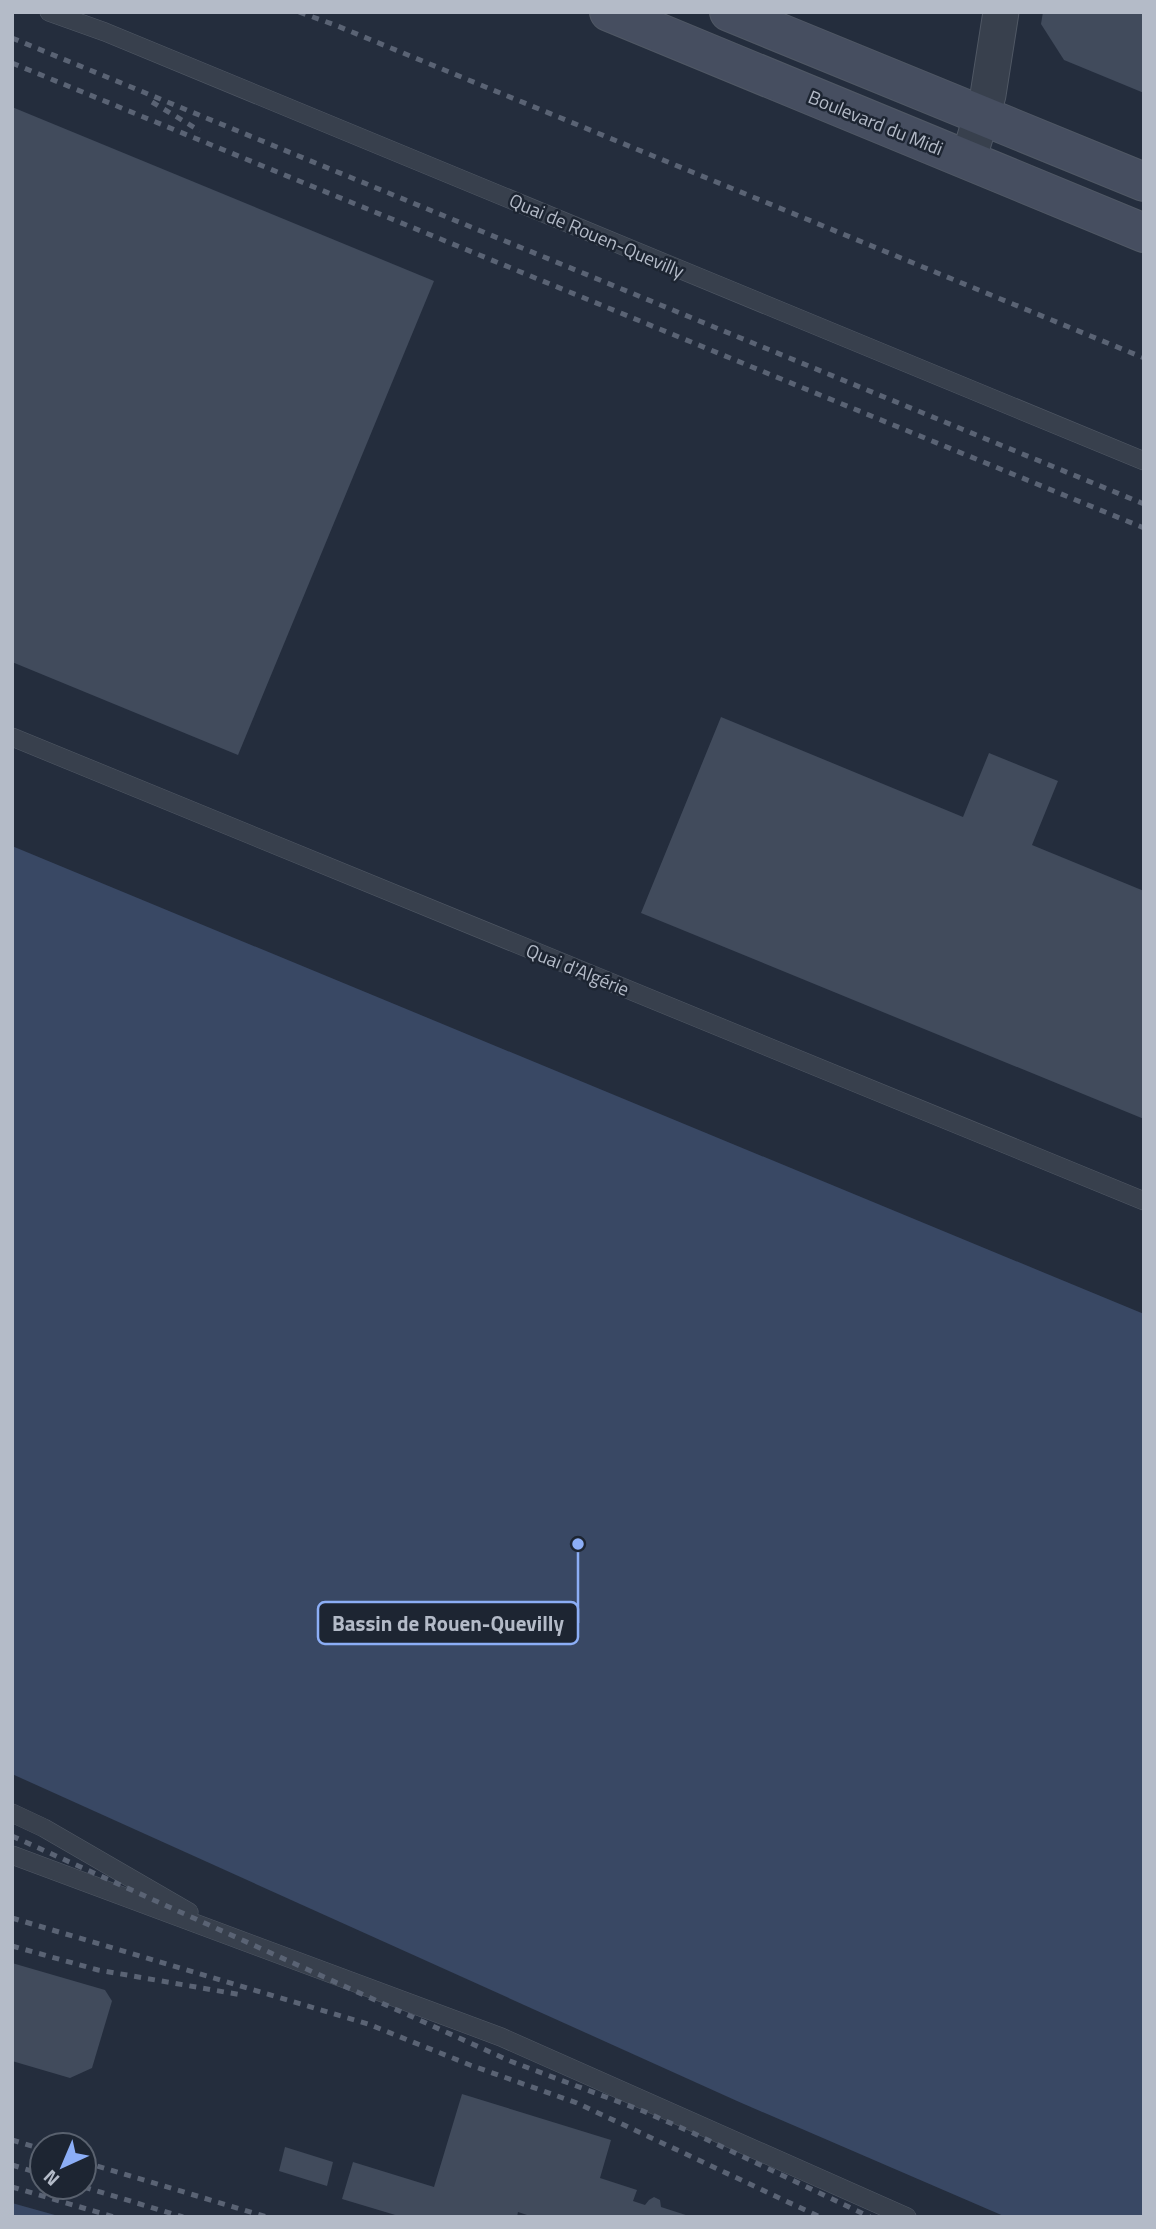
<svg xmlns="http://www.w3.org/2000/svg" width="1156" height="2229" font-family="'Titillium Web',sans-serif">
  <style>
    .water { fill: #394864 }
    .building { fill: #414b5c }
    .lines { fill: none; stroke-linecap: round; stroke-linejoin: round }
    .service-casing { stroke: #505865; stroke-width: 19 }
    .minor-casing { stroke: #505865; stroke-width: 37 }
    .secondary-casing { stroke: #505865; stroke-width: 40 }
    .service { stroke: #38404d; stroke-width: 18 }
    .minor { stroke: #38404d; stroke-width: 35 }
    .secondary { stroke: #464e60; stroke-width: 38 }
    .rail { stroke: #5a6374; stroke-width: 5; stroke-dasharray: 7 7; stroke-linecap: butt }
    .labels { text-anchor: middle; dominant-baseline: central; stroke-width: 5; stroke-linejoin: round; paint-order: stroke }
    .street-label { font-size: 19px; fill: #b4bbc8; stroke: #1d2532 }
    .leader { fill: none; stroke: #8caef6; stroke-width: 2.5 }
    .callout-dot { fill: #8caef6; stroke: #1d2532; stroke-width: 2.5 }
    .callout { fill: #1d2532; stroke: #8caef6; stroke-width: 2.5 }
    .callout-label { font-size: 21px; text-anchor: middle; font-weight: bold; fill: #b4bbc8 }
  </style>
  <rect width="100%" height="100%" fill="#242d3d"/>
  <g class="water">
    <path d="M12,846L1144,1314V2217H1006L737,2101L12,1774Z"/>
    <path d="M12,2203L62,2217H12Z"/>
  </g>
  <g class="building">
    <path d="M1043,12H1144V93L1064,60L1041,24Z"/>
    <path d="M12,107L434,281L238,755L12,662Z"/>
    <path d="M721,717L963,817L989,753L1058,781L1032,845L1144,891V1119L641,913Z"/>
    <path d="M12,1963L105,1990L112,2001L92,2068L70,2078L12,2061Z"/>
    <path d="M462,2094L611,2140L600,2178L637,2190L633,2201L645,2205L649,2200L654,2197L660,2200L661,2207L692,2217H533L518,2212L517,2217H402L342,2199L353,2162L434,2187Z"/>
    <path d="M285,2147L333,2162L327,2186L279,2171Z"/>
  </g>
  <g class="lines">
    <g class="service-casing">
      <g id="service">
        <path d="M49,12L105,32L1144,461"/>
        <path d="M12,737L1144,1201"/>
        <path d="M12,1813L44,1828L189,1912"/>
        <path d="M12,1855L501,2037L907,2217"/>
      </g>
    </g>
    <g class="minor-casing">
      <path id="minor" d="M968,160L988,95L1001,12"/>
    </g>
    <g class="secondary-casing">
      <g id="secondary">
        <path d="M609,12L1144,233"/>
        <path d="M729,12L1144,182"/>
      </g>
    </g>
    <use href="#service" class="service"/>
    <use href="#minor" class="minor"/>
    <use href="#secondary" class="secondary"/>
    <g class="rail">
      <path d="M299,12L335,25L1144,358"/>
      <path d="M12,38L1144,504"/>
      <path d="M12,63L1144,528"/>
      <path d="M152,102L200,131"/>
      <path d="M12,1836L510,2061L643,2111L693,2133L870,2217"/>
      <path d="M12,1918L368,2024L470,2065L577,2103L820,2217"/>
      <path d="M12,1946L98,1970L242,1995"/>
      <path d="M12,2140L42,2149"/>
      <path d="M84,2162L267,2217"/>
      <path d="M12,2165L42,2174"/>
      <path d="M12,2187L114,2217"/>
      <path d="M84,2187L183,2217"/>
    </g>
  </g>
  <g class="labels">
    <g class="street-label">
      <text transform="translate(876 122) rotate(22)">Boulevard du Midi</text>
      <text transform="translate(597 235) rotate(23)">Quai de Rouen-Quevilly</text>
      <text transform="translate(578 969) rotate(22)">Quai d'Algérie</text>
    </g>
  </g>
  <path class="leader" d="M578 1544L578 1623"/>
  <circle class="callout-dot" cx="578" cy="1544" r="7"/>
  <rect class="callout" x="318" y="1602" width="260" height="42" rx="7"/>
  <g class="callout-label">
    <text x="448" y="1631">Bassin de Rouen-Quevilly</text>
  </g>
  <rect width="1156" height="2229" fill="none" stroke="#b4bbc8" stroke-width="28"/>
  <g transform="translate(63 2166) rotate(224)"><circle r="33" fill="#1d2532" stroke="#59616e" stroke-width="2"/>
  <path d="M0-5L12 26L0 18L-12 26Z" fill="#8caef6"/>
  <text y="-10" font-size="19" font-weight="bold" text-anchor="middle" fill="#b4bbc8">N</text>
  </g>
</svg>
